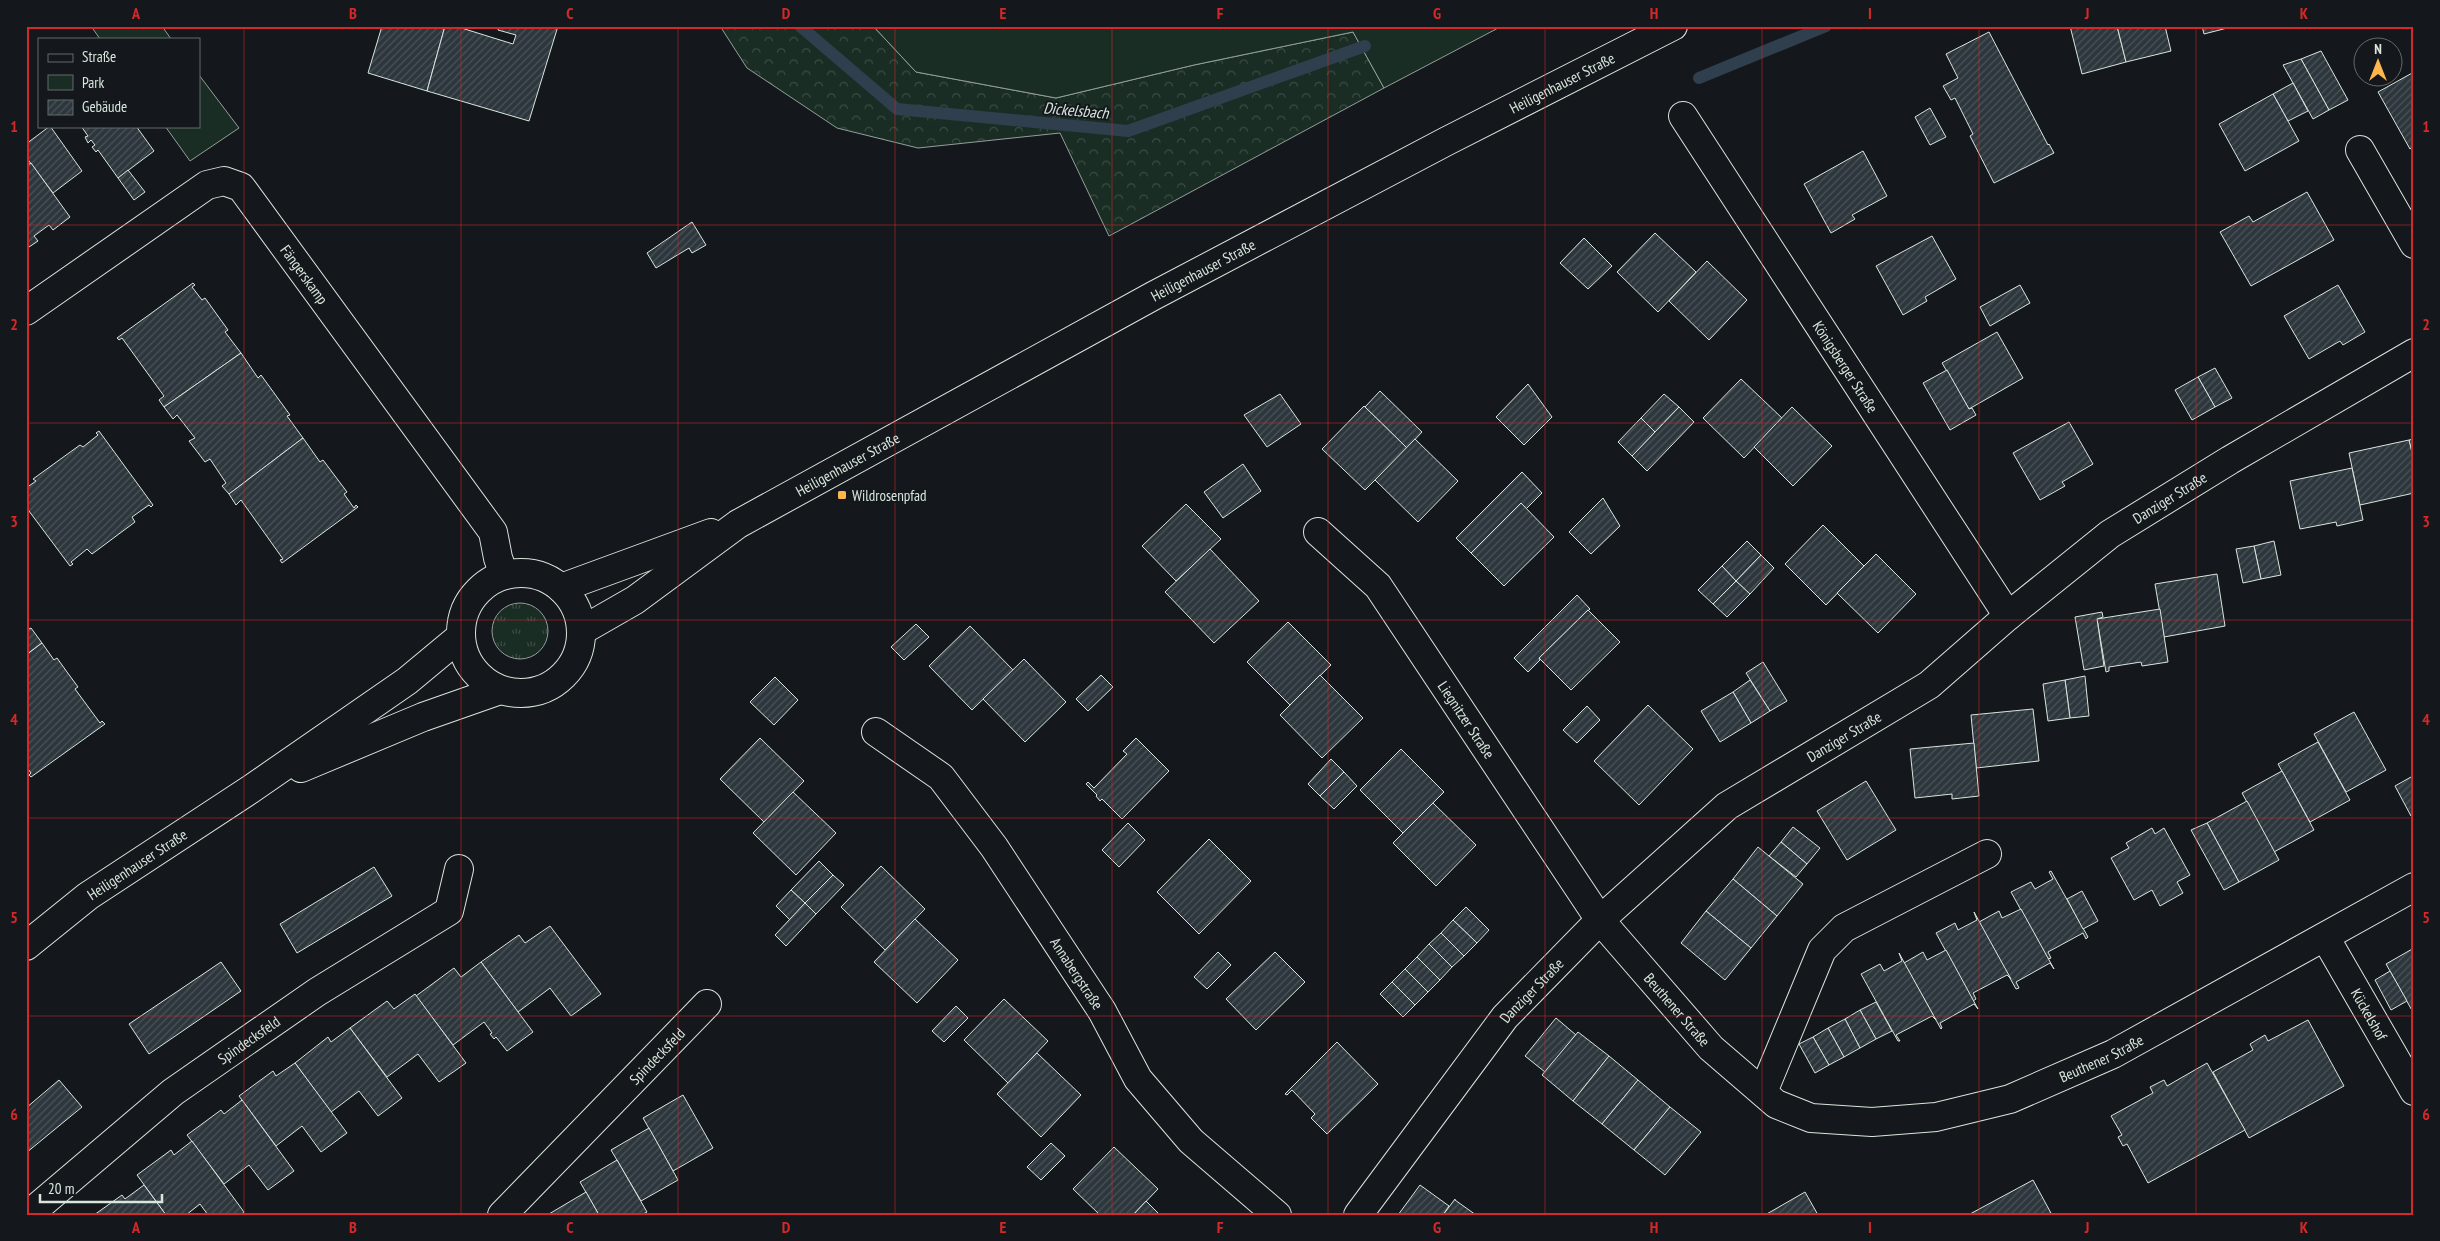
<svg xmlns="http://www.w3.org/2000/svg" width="2440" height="1241" font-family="'PT Sans Narrow',sans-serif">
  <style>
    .grass { fill: url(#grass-tufts); stroke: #939e99 }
    .forest { fill: url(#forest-crowns); stroke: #939e99 }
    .park { fill: #1a2d24; stroke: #939e99 }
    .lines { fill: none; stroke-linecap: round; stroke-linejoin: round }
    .stream { stroke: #2f3f4d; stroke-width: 12 }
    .building { fill: url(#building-hatch); stroke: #d8e6dc }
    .minor-casing { stroke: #d8e6dc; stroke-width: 30 }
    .major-casing { stroke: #d8e6dc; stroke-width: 30 }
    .minor { stroke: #14181c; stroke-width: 28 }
    .major { stroke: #14181c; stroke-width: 28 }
    .grid { fill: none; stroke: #d62828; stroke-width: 1; stroke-opacity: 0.55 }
    .poi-dot { fill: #ffb74d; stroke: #14181c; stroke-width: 2 }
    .labels { text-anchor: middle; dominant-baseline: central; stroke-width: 4; stroke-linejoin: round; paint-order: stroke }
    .street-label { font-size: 15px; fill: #d8e6dc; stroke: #14181c }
    .poi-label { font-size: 15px; fill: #d8e6dc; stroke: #14181c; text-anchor: start }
    .water-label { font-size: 16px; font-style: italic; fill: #d8e6dc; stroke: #14181c }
    .neatline { fill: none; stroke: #d62828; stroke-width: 2 }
    .grid-label { font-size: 16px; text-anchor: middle; font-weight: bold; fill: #d62828 }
  </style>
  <defs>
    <pattern id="grass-tufts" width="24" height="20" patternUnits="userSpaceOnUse" patternTransform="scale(1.25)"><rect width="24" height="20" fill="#1a2d24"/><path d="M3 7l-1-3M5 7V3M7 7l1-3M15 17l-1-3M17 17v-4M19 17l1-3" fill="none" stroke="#3b4b43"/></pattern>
    <pattern id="forest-crowns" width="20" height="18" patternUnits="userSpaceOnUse" patternTransform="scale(1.25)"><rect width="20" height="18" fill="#1a2d24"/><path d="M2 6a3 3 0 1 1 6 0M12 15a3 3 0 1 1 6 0" fill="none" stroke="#3b4b43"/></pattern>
    <pattern id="building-hatch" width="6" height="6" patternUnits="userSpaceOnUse" patternTransform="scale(1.25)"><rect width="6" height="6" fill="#2c363c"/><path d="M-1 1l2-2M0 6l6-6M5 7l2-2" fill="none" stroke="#4a5358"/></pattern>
  </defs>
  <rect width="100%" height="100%" fill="#14181c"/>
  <circle class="grass" cx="520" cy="631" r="28"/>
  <path class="forest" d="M720,26H873L916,72L1056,98L1194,65L1353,32L1384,88L1109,236L1060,133L918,148L837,128L747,68Z"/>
  <g class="park">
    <path d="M91,26H162L171,39H100Z"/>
    <path d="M873,26H1502L1384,88L1353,32L1194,65L1056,98L916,72Z"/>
    <path d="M199,75L239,128L190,161L165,126H199Z"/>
  </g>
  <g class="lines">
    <g class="stream">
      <path d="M800,26L897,109L1128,131L1365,46"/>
      <path d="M1699,78L1826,26"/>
    </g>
  </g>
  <g class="building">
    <path d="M382,26H445L427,91L368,73Z"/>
    <path d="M445,26H455L513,44L516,35L498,30L499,26H558L529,121L427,91Z"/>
    <path d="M2070,26H2117L2126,62L2082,74Z"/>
    <path d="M2117,26H2165L2171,51L2126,62Z"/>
    <path d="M2202,26H2235L2204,34Z"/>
    <path d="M1989,32L2048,145L2049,144L2054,153L1994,183L1970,136L1973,134L1955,98L1951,100L1943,86L1958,78L1946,54Z"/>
    <path d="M2321,51L2348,100L2329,110L2301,59Z"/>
    <path d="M2301,59L2329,110L2313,119L2283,65Z"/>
    <path d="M2414,72V146L2410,149L2378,92Z"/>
    <path d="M2293,83L2308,111L2288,121L2273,94Z"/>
    <path d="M2273,94L2299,141L2245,171L2219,124Z"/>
    <path d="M1930,108L1946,137L1930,145L1915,117Z"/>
    <path d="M50,126L82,171L53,193L26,157V144Z"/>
    <path d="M81,126H136L154,151L118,178L98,150L96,152L92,147L95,145L91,140L88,143L85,137L88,136Z"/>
    <path d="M1863,151L1887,196L1852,215L1855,219L1831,233L1804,184Z"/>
    <path d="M31,163L70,217L53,230L49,225L34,236L38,241L26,249V166Z"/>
    <path d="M128,170L145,192L134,200L118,178Z"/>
    <path d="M2307,192L2334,240L2251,286L2220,232L2249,216L2253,222Z"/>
    <path d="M692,222L706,245L692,253L689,248L656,268L647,253Z"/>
    <path d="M1655,233L1696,272L1658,312L1617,272Z"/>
    <path d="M1932,236L1956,279L1925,297L1927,301L1903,315L1876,266Z"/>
    <path d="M1584,238L1612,266L1588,289L1560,263Z"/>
    <path d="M1707,261L1747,300L1709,340L1669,301Z"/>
    <path d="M193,283L195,285L192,287L202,300L205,298L228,330L225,332L241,353L164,407L159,400L164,396L122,338L119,340L117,338Z"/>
    <path d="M2020,285L2030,303L1990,326L1980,307Z"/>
    <path d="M2338,285L2365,332L2343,345L2340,341L2309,359L2284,316Z"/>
    <path d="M1997,332L2023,378L1969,409L1942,363Z"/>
    <path d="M241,353L258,378L261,375L290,415L287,416L303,438L229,494L222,486L226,483L210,459L205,462L189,441L195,438L177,415L173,419L164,407Z"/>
    <path d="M2215,368L2232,398L2215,407L2198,377Z"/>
    <path d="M1947,370L1969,409L1972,408L1976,415L1950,430L1923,383Z"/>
    <path d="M2198,377L2215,407L2192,420L2175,390Z"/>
    <path d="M1741,379L1782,418L1744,458L1703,418Z"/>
    <path d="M1528,384L1552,417L1524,445L1496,417Z"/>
    <path d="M1380,391L1422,432L1407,448L1365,407Z"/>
    <path d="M1280,394L1301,424L1267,447L1244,415Z"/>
    <path d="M1664,394L1679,407L1655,432L1641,418Z"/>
    <path d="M1364,406L1407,448L1365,490L1322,449Z"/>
    <path d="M1679,407L1694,422L1647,471L1632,456Z"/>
    <path d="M1792,407L1832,446L1793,486L1754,447Z"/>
    <path d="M1641,418L1655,432L1632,456L1618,442Z"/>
    <path d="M2069,422L2093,464L2062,482L2065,486L2040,500L2013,453Z"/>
    <path d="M99,431L153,505L151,507L149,505L132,517L135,522L92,554L87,549L71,562L73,564L70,566L26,507V488L36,481L33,479L80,445L83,447L98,435L96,433Z"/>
    <path d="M303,438L320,462L323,460L347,492L344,494L354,508L356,505L358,507L282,563L280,560L283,559L241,500L236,505L229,494Z"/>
    <path d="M1415,439L1458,481L1418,522L1375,480Z"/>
    <path d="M2414,439V462L2409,440Z"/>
    <path d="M2409,440L2414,462V493L2360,505L2349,453Z"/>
    <path d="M1243,464L1261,491L1223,518L1204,492Z"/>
    <path d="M2352,468L2363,520L2337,526L2336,522L2300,529L2290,481Z"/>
    <path d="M1522,472L1542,493L1526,509L1521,503L1471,553L1456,538Z"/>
    <path d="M1603,498L1620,526L1591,554L1569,532Z"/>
    <path d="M1521,503L1554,537L1504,586L1471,553Z"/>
    <path d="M1186,504L1221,539L1176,581L1142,546Z"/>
    <path d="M1823,525L1864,566L1826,605L1785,564Z"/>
    <path d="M1747,541L1761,555L1736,581L1722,566Z"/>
    <path d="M2274,541L2281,575L2261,579L2254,546Z"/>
    <path d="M2254,546L2261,579L2243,583L2236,549Z"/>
    <path d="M1210,549L1259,601L1214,643L1165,592Z"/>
    <path d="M1876,554L1916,594L1878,633L1837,593Z"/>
    <path d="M1761,555L1774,568L1750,594L1736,581Z"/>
    <path d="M1722,566L1736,581L1713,604L1698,590Z"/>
    <path d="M2217,574L2225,626L2164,637L2155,584Z"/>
    <path d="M1736,581L1750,594L1727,617L1713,604Z"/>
    <path d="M1577,595L1590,609L1539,658L1540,660L1528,672L1514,658Z"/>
    <path d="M2160,609L2168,662L2142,666L2141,662L2109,667V671L2106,672L2097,619Z"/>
    <path d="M1588,610L1620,642L1571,690L1539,658Z"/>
    <path d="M2102,612L2103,617L2097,619L2104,666L2084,670L2075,617Z"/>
    <path d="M1288,622L1331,665L1290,705L1247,662Z"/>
    <path d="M916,624L929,637L904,660L891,647Z"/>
    <path d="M26,626L29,629L31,628L42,643L26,655Z"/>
    <path d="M970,626L1013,670L972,710L929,666Z"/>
    <path d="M42,643L54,660L57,658L67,672L78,687L75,689L100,723L102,721L105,724L31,777L29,775L31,773L26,766V655Z"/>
    <path d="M1024,659L1066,702L1025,742L983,699Z"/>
    <path d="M1763,662L1787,701L1770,711L1746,673Z"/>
    <path d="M1101,675L1113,687L1088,711L1076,699Z"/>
    <path d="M1320,675L1363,718L1322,758L1280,715Z"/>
    <path d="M2085,676L2089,716L2070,718L2065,680Z"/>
    <path d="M775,677L798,700L774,725L750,702Z"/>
    <path d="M1750,680L1770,711L1751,723L1733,692Z"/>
    <path d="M2065,680L2070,718L2048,721L2043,684Z"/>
    <path d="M1733,692L1751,723L1720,742L1701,711Z"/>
    <path d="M1648,705L1693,749L1639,805L1594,761Z"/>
    <path d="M1587,706L1600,720L1577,743L1563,730Z"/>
    <path d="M2033,709L2039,761L1976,768L1971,715Z"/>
    <path d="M2354,712L2386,770L2346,792L2314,734Z"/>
    <path d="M760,738L804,781L764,822L720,779Z"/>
    <path d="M1136,738L1169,771L1122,819L1102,799L1100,801L1096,796L1097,795L1086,784L1088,782L1094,788L1127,754L1123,751Z"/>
    <path d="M2318,742L2350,800L2310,822L2278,764Z"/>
    <path d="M1974,743L1979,796L1952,799V794L1915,798L1910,749Z"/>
    <path d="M1401,749L1444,792L1403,833L1360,790Z"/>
    <path d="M1331,759L1344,772L1320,796L1308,784Z"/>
    <path d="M2282,771L2314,830L2274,852L2242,793Z"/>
    <path d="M1344,772L1357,786L1334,809L1320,796Z"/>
    <path d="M2411,777L2414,782V815L2411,816L2395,786Z"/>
    <path d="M1866,781L1896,830L1847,860L1817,811Z"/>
    <path d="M793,792L836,833L796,875L753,833Z"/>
    <path d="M2247,801L2279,860L2239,882L2207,823Z"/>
    <path d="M1433,803L1476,845L1436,886L1393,843Z"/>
    <path d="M1128,823L1145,840L1119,867L1102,850Z"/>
    <path d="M2207,823L2239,882L2224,890L2191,830Z"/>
    <path d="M1793,827L1820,848L1807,864L1781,842Z"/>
    <path d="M2152,828L2155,834L2164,828L2190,875L2177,882L2183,893L2160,906L2152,890L2134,900L2111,858L2129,848L2126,843Z"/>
    <path d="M1209,839L1251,881L1199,934L1157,892Z"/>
    <path d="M1781,842L1807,864L1796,877L1769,856Z"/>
    <path d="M1758,847L1803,884L1777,916L1733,879Z"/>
    <path d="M819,861L833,875L805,903L791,890Z"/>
    <path d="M881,866L925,909L885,950L841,907Z"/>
    <path d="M374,867L392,896L297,953L280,924Z"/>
    <path d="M2051,871L2088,937L2086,939L2083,933L2048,952L2051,958L2048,959L2011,892L2031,882L2035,889L2053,879L2049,872Z"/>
    <path d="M833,875L844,885L816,914L805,903Z"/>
    <path d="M1733,879L1777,916L1751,948L1706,911Z"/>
    <path d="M791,890L805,903L790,920L776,906Z"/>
    <path d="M2082,891L2098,921L2083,929L2067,899Z"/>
    <path d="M805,903L816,914L786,946L775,935Z"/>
    <path d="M1466,907L1489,930L1477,943L1453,920Z"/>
    <path d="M2021,909L2054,969L2050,963L2016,982L2019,988L2016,989L1979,922L1999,911L2002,918Z"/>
    <path d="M1706,911L1751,948L1725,980L1681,943Z"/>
    <path d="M1974,912L2011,979L2007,975L1973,993L1976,999L1973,1001L1936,933L1955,923L1958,930L1977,920Z"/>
    <path d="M915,919L958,960L917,1003L874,962Z"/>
    <path d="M1453,920L1477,943L1464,956L1441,933Z"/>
    <path d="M550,926L601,994L571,1016L550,988L518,1012L481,962L519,935L525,943Z"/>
    <path d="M1441,933L1464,956L1452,967L1429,944Z"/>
    <path d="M1429,944L1452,967L1440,980L1417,957Z"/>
    <path d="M2414,948V1014L2386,964Z"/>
    <path d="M1946,950L1978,1009L1974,1004L1940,1023L1942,1028L1941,1029L1904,963L1923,952L1927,960Z"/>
    <path d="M1218,952L1231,965L1207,989L1194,977Z"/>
    <path d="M1275,952L1305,982L1256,1030L1226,999Z"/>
    <path d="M1899,953L1936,1020L1932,1016L1896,1035L1900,1041H1898L1861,974L1880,964L1884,971L1902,961Z"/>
    <path d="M1417,957L1440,980L1428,992L1405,969Z"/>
    <path d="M221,962L241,991L149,1054L129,1024Z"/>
    <path d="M481,962L533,1032L507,1051L496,1037L494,1039L490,1034L492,1033L484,1022L453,1045L416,996L454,968L461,977Z"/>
    <path d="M1405,969L1428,992L1415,1005L1392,982Z"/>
    <path d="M2390,971L2407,1001L2391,1010L2375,980Z"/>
    <path d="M1392,982L1415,1005L1403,1017L1380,994Z"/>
    <path d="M415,994L466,1063L439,1082L418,1054L387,1077L350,1028L387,1001L394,1009Z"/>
    <path d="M1004,999L1048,1041L1008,1083L964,1040Z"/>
    <path d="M1876,1002L1892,1031L1876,1039L1860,1010Z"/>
    <path d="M956,1006L968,1018L944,1042L932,1031Z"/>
    <path d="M1860,1010L1876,1039L1860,1048L1845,1019Z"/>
    <path d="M1556,1018L1576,1035L1545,1072L1525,1056Z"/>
    <path d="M1845,1019L1860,1048L1844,1057L1828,1028Z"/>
    <path d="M2308,1020L2344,1086L2249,1138L2213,1072L2253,1050L2250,1044L2265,1035L2268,1041Z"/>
    <path d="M350,1028L402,1098L378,1116L359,1091L331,1112L295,1063L328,1037L331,1042Z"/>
    <path d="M1828,1028L1844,1057L1829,1065L1813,1037Z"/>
    <path d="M1578,1032L1609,1056L1573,1101L1542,1075Z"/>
    <path d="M1813,1037L1829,1065L1815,1073L1799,1044Z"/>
    <path d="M1337,1042L1378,1084L1327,1134L1311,1118L1315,1114L1292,1090L1287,1095L1285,1094Z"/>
    <path d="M1037,1053L1081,1095L1041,1137L997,1094Z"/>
    <path d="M1609,1056L1638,1080L1602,1124L1573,1101Z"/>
    <path d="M295,1063L347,1133L321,1152L302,1126L276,1146L239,1096L273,1071L276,1076Z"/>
    <path d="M2207,1063L2245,1130L2148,1183L2127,1144L2123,1146L2118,1137L2122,1135L2111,1116L2153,1093L2150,1087L2164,1080L2167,1086Z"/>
    <path d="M59,1080L82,1107L26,1153V1108Z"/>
    <path d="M1638,1080L1670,1107L1634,1150L1602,1124Z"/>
    <path d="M683,1095L713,1148L673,1171L643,1118Z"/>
    <path d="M242,1100L294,1171L268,1190L249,1165L224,1184L187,1135L221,1110L224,1114Z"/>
    <path d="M1670,1107L1701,1132L1665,1175L1634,1150Z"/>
    <path d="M649,1128L678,1180L641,1201L611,1150Z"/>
    <path d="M192,1141L244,1212L241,1215H208L200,1204L186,1215H166L137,1175L171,1150L174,1155Z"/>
    <path d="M1051,1143L1065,1156L1041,1180L1027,1167Z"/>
    <path d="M1114,1147L1158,1189L1133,1215H1100L1073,1189Z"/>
    <path d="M617,1160L647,1212L641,1215H599L580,1182Z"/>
    <path d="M2033,1180L2052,1215H1970V1214Z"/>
    <path d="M144,1185L166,1215H94L122,1195L125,1199Z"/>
    <path d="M1420,1185L1449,1206L1443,1215H1398Z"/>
    <path d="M586,1192L599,1215H550L549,1214Z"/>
    <path d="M1805,1192L1818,1215H1765Z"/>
    <path d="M1455,1199V1200L1476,1215H1443Z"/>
    <path d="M1146,1201L1160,1215H1133Z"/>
  </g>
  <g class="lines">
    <g class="minor-casing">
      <g id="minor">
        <path id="s1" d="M1683,116L2008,616"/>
        <path d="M2360,150L2414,244"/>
        <path id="s2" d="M26,311L207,185L224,181L241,187L493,532L498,558L504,575"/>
        <path id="s3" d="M1318,532L1378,586L1600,920L1711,1048L1776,1104L1811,1118L1872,1122L1936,1117L2010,1099L2113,1054L2414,887"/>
        <path id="s4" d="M876,732L941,777L994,847L1102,1011L1138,1079L1191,1141L1277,1215"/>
        <path id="s5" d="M2325,937L2414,1091"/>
        <path d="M1763,1092L1822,950L1844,928L1987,854"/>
        <path id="s6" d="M28,1215L173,1092L317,992L449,911L459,869"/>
        <path id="s7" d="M502,1215L707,1004"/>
        <path id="s8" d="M1358,1215L1505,1017L1600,920L1727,806L1929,685L2008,616L2110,534L2230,460L2414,353"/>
      </g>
    </g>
    <g class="major-casing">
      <g id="major">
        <circle cx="521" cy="633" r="60"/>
        <path d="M561,588L711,533"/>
        <path id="s9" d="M581,631L635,600L738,524L1153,296L1447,141L1673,26"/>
        <path d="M301,768L423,717L500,690"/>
        <path id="s10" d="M26,946L88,896L251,789L407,681L460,637"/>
      </g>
    </g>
    <use href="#minor" class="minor"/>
    <use href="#major" class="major"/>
  </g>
  <path class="grid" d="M244,26V1215M461,26V1215M678,26V1215M895,26V1215M1112,26V1215M1328,26V1215M1545,26V1215M1762,26V1215M1979,26V1215M2196,26V1215M26,225H2414M26,423H2414M26,620H2414M26,818H2414M26,1016H2414"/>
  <rect class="poi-dot" x="837" y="490" width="10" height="10" rx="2.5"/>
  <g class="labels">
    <g class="street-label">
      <text stroke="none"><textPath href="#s9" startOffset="1125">Heiligenhauser Straße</textPath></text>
      <text stroke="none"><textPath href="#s9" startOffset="720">Heiligenhauser Straße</textPath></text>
      <text stroke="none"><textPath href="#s2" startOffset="364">Fängerskamp</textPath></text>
      <text stroke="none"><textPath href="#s1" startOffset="299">Königsberger Straße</textPath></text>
      <text stroke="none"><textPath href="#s9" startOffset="315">Heiligenhauser Straße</textPath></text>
      <text stroke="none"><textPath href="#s8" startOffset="1094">Danziger Straße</textPath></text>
      <text stroke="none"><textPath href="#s3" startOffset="241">Liegnitzer Straße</textPath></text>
      <text stroke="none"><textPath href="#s8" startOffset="689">Danziger Straße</textPath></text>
      <text stroke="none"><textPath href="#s10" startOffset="138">Heiligenhauser Straße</textPath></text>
      <text stroke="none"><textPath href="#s4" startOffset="318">Annabergstraße</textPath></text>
      <text stroke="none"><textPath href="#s8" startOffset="284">Danziger Straße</textPath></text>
      <text stroke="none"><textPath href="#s3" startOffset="600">Beuthener Straße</textPath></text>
      <text stroke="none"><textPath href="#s5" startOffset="89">Kückelshof</textPath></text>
      <text stroke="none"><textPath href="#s6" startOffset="282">Spindecksfeld</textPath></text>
      <text stroke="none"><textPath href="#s7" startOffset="222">Spindecksfeld</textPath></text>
      <text stroke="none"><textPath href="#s3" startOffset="1076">Beuthener Straße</textPath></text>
    </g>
    <g class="poi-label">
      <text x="852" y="495">Wildrosenpfad</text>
    </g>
    <g class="water-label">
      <text transform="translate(1076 110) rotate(5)">Dickelsbach</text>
    </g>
  </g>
  <rect width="2440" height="1241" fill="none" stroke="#14181c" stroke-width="55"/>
  <rect x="38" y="38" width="162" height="90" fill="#14181c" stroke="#626a69"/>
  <rect x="48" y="54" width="25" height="8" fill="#14181c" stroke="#626a69"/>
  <text x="82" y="62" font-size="15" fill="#d8e6dc">Straße</text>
  <rect x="48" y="75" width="25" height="15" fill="#1a2d24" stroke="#626a69"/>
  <text x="82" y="88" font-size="15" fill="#d8e6dc">Park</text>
  <rect x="48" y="100" width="25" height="15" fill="url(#building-hatch)" stroke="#626a69"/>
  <text x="82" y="112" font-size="15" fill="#d8e6dc">Gebäude</text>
  <g transform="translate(2378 62)"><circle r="24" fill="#14181c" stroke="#626a69"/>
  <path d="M0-4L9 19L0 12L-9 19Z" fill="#ffb74d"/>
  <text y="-8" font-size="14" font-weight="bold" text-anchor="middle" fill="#d8e6dc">N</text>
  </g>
  <path d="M40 1194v8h122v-8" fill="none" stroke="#d8e6dc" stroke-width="2.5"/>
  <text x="48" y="1194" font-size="15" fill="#d8e6dc" stroke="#14181c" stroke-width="4" paint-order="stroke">20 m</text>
  <rect x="28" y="28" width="2384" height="1186" class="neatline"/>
  <g class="grid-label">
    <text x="136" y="19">A</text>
    <text x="353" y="19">B</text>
    <text x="570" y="19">C</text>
    <text x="786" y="19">D</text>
    <text x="1003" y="19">E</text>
    <text x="1220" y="19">F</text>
    <text x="1437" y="19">G</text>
    <text x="1654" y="19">H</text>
    <text x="1870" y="19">I</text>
    <text x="2087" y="19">J</text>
    <text x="2304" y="19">K</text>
    <text x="14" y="132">1</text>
    <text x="2426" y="132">1</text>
    <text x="14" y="330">2</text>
    <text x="2426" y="330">2</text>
    <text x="14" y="527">3</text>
    <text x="2426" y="527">3</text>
    <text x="14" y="725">4</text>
    <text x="2426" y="725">4</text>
    <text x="14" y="923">5</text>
    <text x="2426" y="923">5</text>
    <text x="14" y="1120">6</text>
    <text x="2426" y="1120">6</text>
    <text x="136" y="1233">A</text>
    <text x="353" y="1233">B</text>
    <text x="570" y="1233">C</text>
    <text x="786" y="1233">D</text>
    <text x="1003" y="1233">E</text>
    <text x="1220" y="1233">F</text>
    <text x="1437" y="1233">G</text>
    <text x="1654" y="1233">H</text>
    <text x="1870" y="1233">I</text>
    <text x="2087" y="1233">J</text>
    <text x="2304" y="1233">K</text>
  </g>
</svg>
